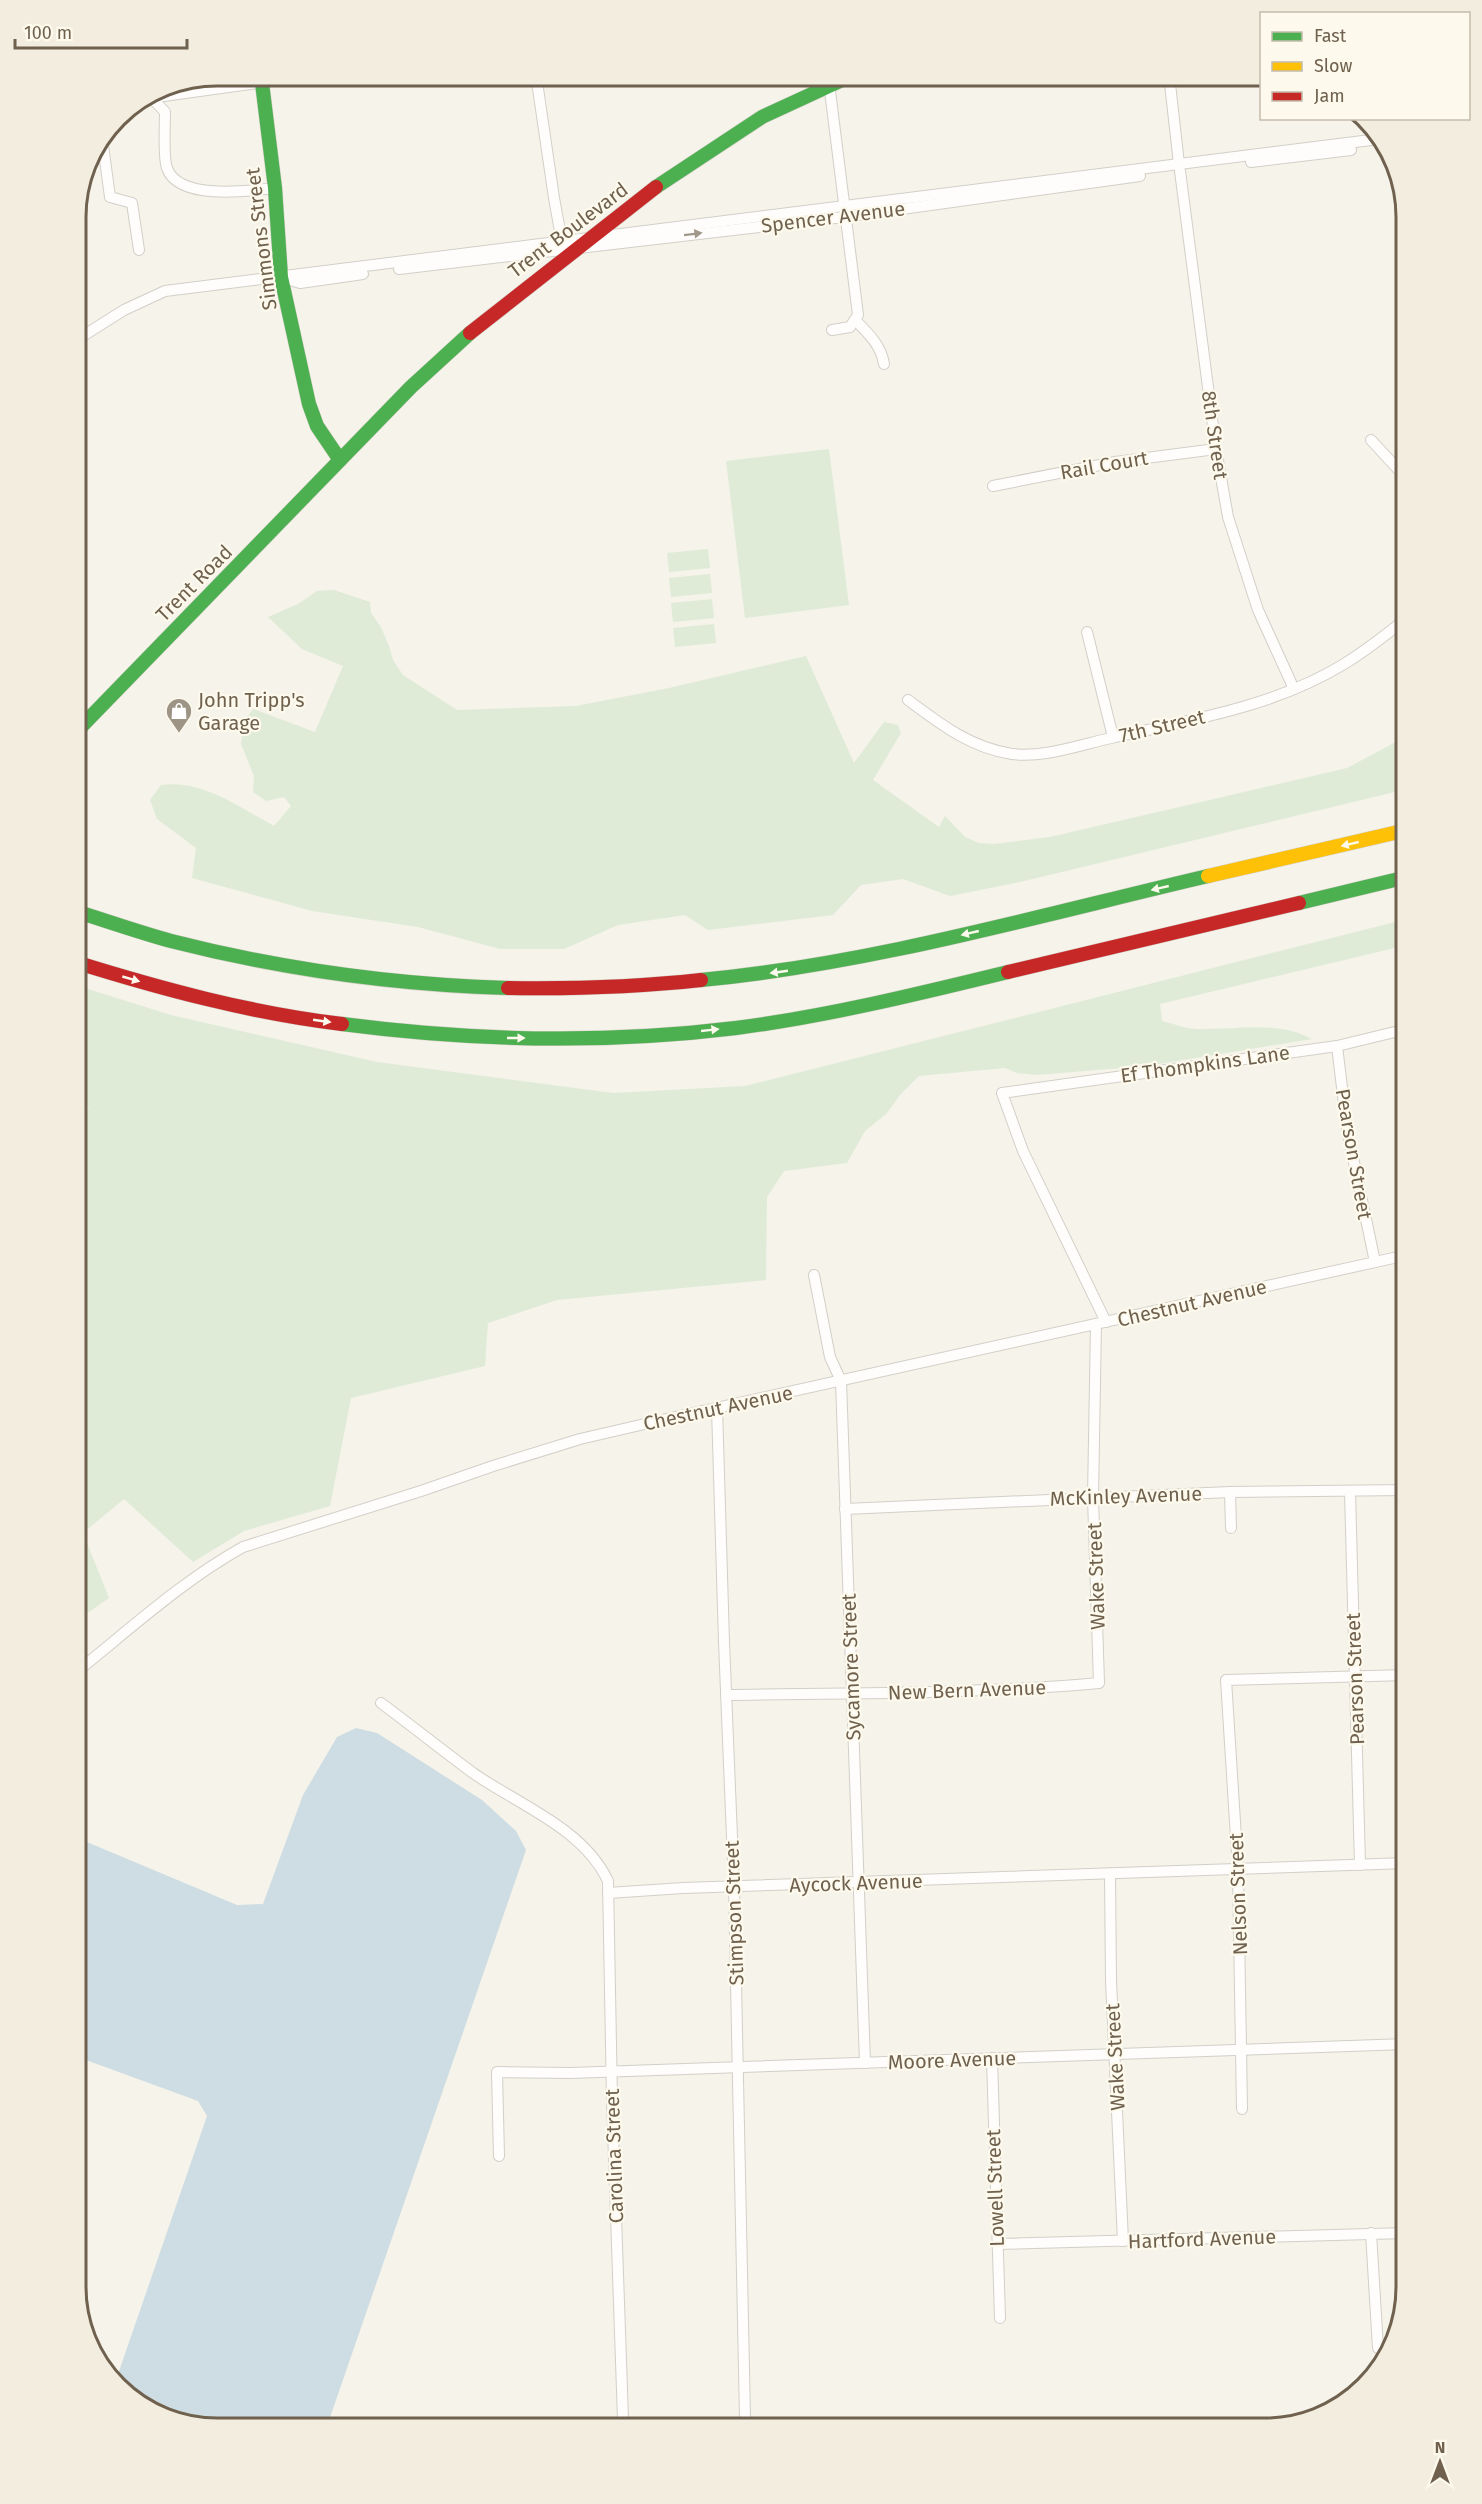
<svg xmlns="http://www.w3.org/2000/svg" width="1482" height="2504" font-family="'Fira Sans',sans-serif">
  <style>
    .green { fill: #dfebd7 }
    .water { fill: #cedde3 }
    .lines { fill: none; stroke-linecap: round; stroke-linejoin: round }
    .street-casing { stroke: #d3cfc8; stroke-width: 12 }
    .fast-casing { stroke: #d2cec6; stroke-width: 15 }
    .slow-casing { stroke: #d2cec6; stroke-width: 15 }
    .jam-casing { stroke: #d2cec6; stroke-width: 15 }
    .street { stroke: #fefdfc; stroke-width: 10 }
    .fast { stroke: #4caf50; stroke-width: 14 }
    .slow { stroke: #ffc107; stroke-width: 14 }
    .jam { stroke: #c62828; stroke-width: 14 }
    .oneway { fill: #a1988b }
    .oneway2 { fill: #fdf9ec }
    .labels { text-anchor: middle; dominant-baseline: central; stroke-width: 4.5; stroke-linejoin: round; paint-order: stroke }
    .street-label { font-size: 20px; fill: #6f614e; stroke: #fdf9ec }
    .poi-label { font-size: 20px; fill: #6f614e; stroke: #fdf9ec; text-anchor: start }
    .rim { fill: none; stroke: #6f614e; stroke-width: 3 }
  </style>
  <rect width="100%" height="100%" fill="#f5f3ea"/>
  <g class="green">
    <path d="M829,449L849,605L745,618L726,461Z"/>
    <path d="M708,549L710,568L669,572L667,553Z"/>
    <path d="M710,574L712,593L671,597L669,578Z"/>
    <path d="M334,590L370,602L371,613L381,627L389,646L393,660L403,675L457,710L576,706L669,688L806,656L854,763L884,722L898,725L901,733L873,780L939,827L945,816L965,837L979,843L995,844L1050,837L1347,768L1407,736V789L1020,882L950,896L903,879L861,885L833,915L708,930L685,915L618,925L564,949H500L418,927L312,911L192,878L196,848L157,819L150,800L161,785C202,779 239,807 274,826L291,806L284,797L266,801L253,792L254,776L241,744L245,720L253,709L315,732L343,666L302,649L268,617L298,604L317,591Z"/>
    <path d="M712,599L714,618L673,622L671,603Z"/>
    <path d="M714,624L716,643L675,647L673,628Z"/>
    <path d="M1407,919V945L1160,1004L1162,1021C1174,1024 1186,1029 1198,1029C1236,1030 1278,1020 1312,1039L1146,1066L1037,1075L1017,1073L1005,1068L919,1076L900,1095L887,1113L865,1131L847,1163L784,1171L767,1197L766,1280L557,1300L488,1323L485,1366L351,1398L330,1506L244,1531L193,1562L124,1499L83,1533L109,1598L86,1614L75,1603V1124L89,1108L75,1101V985L171,1015L377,1062L613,1093L745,1086Z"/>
  </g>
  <path class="water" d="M356,1728L377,1733L482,1800L516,1831L526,1850L326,2429H208L138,2405L116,2380L207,2116L198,2101L75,2056V1837L237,1905L263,1904L303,1795L337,1737Z"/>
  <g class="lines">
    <g class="street-casing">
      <g id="street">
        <path d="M536,75L554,198L562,242"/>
        <path d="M828,75L858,315L850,327L832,330"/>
        <path d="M1169,75L1179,164"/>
        <path d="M152,98L165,112C165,125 163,157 167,168C178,201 250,191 275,188"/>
        <path d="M142,99L314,75"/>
        <path d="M102,138L110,197L132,203L139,250"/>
        <path d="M1251,162L1351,150"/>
        <path d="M1180,171L1216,449L1228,517L1258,610L1294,689"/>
        <path d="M399,269L844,217L1140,176"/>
        <path d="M284,278L300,283L363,274"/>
        <path d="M855,320C868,333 881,345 884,364"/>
        <path d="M75,341L124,310L165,291L1379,139"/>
        <path d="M1371,440L1407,479"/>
        <path d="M993,486L1115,462L1216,449"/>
        <path d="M1087,632L1113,737"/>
        <path d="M908,700C940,724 971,748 1012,754C1044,758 1079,745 1111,738C1190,720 1274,707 1344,664C1367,650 1387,634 1407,618"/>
        <path d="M1337,1046L1347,1129L1375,1262"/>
        <path d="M814,1275L830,1357L841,1381L865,2063"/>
        <path d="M1106,1322L1023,1151L1002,1093L1337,1046L1407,1029"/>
        <path d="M717,1408L724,1642L734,1886L745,2418"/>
        <path d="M1230,1492L1231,1528"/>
        <path d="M1350,1492L1360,1865"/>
        <path d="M845,1509L1230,1492L1407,1490"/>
        <path d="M75,1673C129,1630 182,1581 243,1547L421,1491L493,1466L580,1439L662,1420L1407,1255"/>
        <path d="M726,1695C851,1693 975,1694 1099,1683L1093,1497L1096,1324"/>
        <path d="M381,1703C412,1726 442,1750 473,1773C519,1805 583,1828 608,1881L612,2100L623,2419"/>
        <path d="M1110,1874L1111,1981L1123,2241"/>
        <path d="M608,1893L683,1888L1407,1863"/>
        <path d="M992,2058L1000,2318"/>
        <path d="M1242,2109L1238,1869L1226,1680L1407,1675"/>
        <path d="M499,2156L497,2072L570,2073L1407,2044"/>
        <path d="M1371,2233L1378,2348"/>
        <path d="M997,2244L1407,2233"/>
      </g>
    </g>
    <g class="fast-casing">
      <g id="fast">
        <path d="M261,75L275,188L281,277L309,404L317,426L340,460"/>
        <path d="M656,187L762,117L853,75"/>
        <path d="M75,733L411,387L470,333"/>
        <path d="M1299,903L1407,877"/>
        <path d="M75,911C107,921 138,932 171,941C281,969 394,985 508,988"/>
        <path d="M701,980C871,964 1041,915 1208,876"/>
        <path d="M342,1024C473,1041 605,1044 736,1028C828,1016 918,994 1008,972"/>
      </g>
    </g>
    <g class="slow-casing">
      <path id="slow" d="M1208,876L1407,830"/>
    </g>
    <g class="jam-casing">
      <g id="jam">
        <path d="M470,333L656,187"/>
        <path d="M75,962C162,989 250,1013 342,1024"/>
        <path d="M1008,972L1299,903"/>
        <path d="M508,988C572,989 637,987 701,980"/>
      </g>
    </g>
    <use href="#street" class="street"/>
    <use href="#fast" class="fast"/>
    <use href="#slow" class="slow"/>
    <use href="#jam" class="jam"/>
  </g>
  <defs><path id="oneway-solid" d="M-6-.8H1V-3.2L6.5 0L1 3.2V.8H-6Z" transform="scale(1.5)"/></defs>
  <use class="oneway" href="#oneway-solid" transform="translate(693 234) rotate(-7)"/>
  <g class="oneway2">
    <use href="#oneway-solid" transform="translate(1350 844) rotate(167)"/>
    <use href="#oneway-solid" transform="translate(1160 888) rotate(167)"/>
    <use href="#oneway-solid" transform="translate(970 933) rotate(167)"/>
    <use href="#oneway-solid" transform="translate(779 972) rotate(172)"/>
    <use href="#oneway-solid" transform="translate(131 979) rotate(16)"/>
    <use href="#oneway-solid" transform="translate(322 1021) rotate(8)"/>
    <use href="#oneway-solid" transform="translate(710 1030) rotate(-6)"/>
    <use href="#oneway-solid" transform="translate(516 1038)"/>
  </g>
  <defs>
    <g id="shop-pin" transform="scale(1.35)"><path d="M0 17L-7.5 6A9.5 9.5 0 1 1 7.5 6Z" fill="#9e9485" stroke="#fdf9ec"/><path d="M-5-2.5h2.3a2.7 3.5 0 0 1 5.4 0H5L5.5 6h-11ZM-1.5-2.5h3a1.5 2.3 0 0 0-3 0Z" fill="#fff"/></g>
  </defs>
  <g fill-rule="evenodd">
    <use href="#shop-pin" x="179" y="711"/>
  </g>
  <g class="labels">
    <g class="street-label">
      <text transform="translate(833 217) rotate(-7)">Spencer Avenue</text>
      <text transform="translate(568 230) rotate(-37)">Trent Boulevard</text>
      <text transform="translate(261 239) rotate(-97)">Simmons Street</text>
      <text transform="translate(1215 435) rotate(82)">8th Street</text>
      <text transform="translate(1104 465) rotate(-10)">Rail Court</text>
      <text transform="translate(194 583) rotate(-45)">Trent Road</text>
      <text transform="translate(1162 726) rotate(-13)">7th Street</text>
      <text transform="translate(1205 1064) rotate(-8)">Ef Thompkins Lane</text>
      <text transform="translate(1354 1154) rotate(80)">Pearson Street</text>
      <text transform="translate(1192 1303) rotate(-13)">Chestnut Avenue</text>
      <text transform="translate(718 1408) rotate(-12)">Chestnut Avenue</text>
      <text transform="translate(1126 1496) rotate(-2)">McKinley Avenue</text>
      <text transform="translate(1096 1576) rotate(-92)">Wake Street</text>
      <text transform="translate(851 1667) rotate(-92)">Sycamore Street</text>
      <text transform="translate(1355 1679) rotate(-92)">Pearson Street</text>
      <text transform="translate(967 1690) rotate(-2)">New Bern Avenue</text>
      <text transform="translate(856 1883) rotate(-2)">Aycock Avenue</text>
      <text transform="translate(1238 1894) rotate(-92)">Nelson Street</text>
      <text transform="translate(734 1913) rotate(-92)">Stimpson Street</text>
      <text transform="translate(1115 2057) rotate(-93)">Wake Street</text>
      <text transform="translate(952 2060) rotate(-2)">Moore Avenue</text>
      <text transform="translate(614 2156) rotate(-92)">Carolina Street</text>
      <text transform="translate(995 2188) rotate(-92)">Lowell Street</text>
      <text transform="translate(1202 2239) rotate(-2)">Hartford Avenue</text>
    </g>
    <g class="poi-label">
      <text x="198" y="700">John Tripp's<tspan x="198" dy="23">Garage</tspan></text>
    </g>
  </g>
  <path d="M0 0H1482V2504H0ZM217 86H1265A131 131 0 0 1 1396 217V2287A131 131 0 0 1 1265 2418H217A131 131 0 0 1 86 2287V217A131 131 0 0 1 217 86Z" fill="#f2eddf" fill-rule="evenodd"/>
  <path class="rim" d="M217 86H1265A131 131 0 0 1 1396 217V2287A131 131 0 0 1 1265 2418H217A131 131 0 0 1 86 2287V217A131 131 0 0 1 217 86Z"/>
  <rect x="1260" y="12" width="210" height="108" fill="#fdf9ec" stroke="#c4bcad" stroke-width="1.5"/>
  <rect x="1272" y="32" width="30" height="9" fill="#4caf50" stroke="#c4bcad" stroke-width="1.5"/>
  <text x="1314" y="42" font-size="18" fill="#6f614e">Fast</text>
  <rect x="1272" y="62" width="30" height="9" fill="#ffc107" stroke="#c4bcad" stroke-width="1.5"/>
  <text x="1314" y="72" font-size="18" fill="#6f614e">Slow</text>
  <rect x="1272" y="92" width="30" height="9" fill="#c62828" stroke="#c4bcad" stroke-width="1.5"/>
  <text x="1314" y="102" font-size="18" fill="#6f614e">Jam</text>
  <g transform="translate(1440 2462)" stroke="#fdf9ec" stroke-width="4.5" paint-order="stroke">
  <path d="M0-4.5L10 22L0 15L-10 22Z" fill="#6f614e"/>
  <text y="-9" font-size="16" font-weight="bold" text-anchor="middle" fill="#6f614e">N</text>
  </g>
  <path d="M15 39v9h172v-9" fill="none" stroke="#6f614e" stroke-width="3"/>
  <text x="24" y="39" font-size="18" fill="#6f614e" stroke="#fdf9ec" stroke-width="4.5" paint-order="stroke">100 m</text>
</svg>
